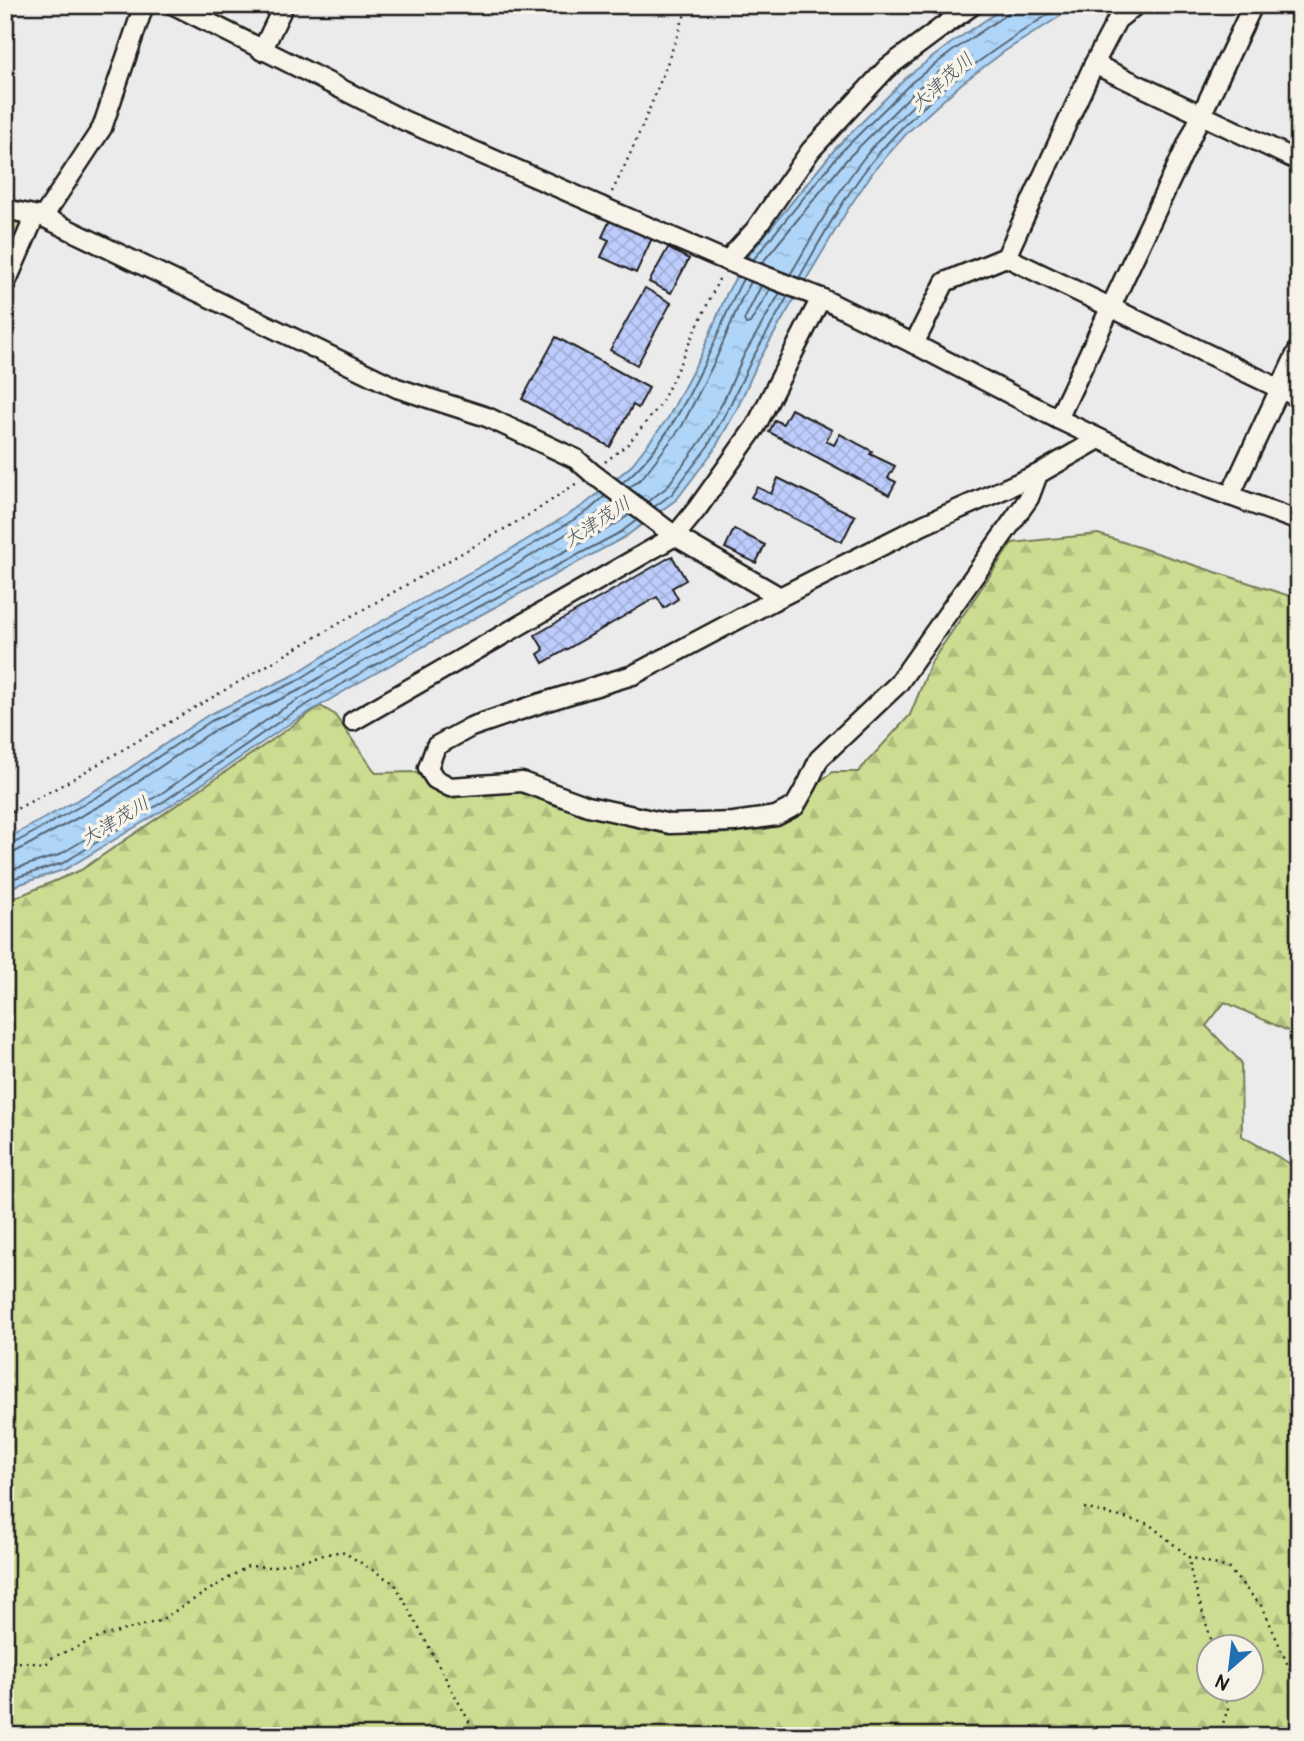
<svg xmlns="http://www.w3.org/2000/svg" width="1304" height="1741" font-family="Pangolin,'Klee One',sans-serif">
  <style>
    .grass { fill: url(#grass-tufts); stroke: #747c56; stroke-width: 2 }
    .forest { fill: url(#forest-firs); stroke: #747c56; stroke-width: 2; fill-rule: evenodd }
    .water { fill: url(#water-ripples); stroke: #748ca1; stroke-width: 2 }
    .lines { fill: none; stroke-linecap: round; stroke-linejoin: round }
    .shore { stroke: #576674; stroke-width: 2 }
    .stream { stroke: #748ca1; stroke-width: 4.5 }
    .building { fill: url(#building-cross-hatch); stroke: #1c1c1c; stroke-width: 2 }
    .minor-casing { stroke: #1c1c1c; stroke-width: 23 }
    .path { stroke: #1c1c1c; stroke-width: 2.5; stroke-dasharray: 2 5; stroke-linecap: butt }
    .minor { stroke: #f7f3e8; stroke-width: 18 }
    .labels { text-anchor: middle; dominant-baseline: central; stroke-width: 7; stroke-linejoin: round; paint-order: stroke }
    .water-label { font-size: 19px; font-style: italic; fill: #48545e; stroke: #f7f3e8 }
  </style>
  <defs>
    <pattern id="grass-tufts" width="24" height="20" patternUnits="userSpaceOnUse" patternTransform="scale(1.75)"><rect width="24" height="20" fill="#ccdc91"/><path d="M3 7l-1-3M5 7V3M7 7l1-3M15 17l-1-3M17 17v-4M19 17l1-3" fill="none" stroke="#afbc7c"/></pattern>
    <pattern id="forest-firs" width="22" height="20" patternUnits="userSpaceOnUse" patternTransform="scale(1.75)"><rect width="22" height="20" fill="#ccdc91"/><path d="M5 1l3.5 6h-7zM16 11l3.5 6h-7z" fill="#afbc7c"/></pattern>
    <pattern id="water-ripples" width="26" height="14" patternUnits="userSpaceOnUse" patternTransform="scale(1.75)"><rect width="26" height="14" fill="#afd6f9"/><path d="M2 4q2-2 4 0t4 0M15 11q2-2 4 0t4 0" fill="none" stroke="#96b7d5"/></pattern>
    <pattern id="building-cross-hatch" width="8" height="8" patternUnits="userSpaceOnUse" patternTransform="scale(1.75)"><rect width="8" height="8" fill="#bdccfc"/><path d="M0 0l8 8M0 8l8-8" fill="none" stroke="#a2afd7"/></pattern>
  </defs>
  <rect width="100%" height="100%" fill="#ebebec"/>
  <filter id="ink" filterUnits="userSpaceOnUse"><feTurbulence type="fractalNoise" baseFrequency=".0143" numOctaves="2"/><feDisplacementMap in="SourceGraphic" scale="14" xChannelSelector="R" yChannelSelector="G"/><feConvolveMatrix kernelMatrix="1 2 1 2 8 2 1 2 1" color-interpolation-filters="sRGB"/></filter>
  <g filter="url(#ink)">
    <path class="grass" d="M5,215L27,223L5,272Z"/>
    <path class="forest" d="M1098,534L1299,599V1036L1225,1002L1206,1026L1241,1062L1242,1136L1299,1169V1736H5V902L81,870L272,740L320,706L334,714L376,773L415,772L441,792L516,788L644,827L714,834L766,829L789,812L791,801L833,772H858L910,715L932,661L1012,543ZM1210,1646H1252V1688H1210Z"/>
    <path class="water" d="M1008,5H1078L1005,51L961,84L908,132L875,169L848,209L785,315L758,362L737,409L714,450L677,499L625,537L473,619L358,683L289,724L170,806L66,869L5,889V840L106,784L208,715L292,676L355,636L503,554L584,505L630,467L668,418L701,355L727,293L748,256L835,149L908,76L950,44Z"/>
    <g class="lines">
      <g class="shore">
        <path d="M753,260L840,153L912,82L954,50L1007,14L1010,10V5"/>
        <path d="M762,263L847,159L918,88L943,69H947V74C918,101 888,127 863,159C835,195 813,236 790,275"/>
        <path d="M799,278C821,239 843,199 870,164C922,98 993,48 1064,5"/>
        <path d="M761,286L744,320L746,324L750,323L770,289"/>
        <path d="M622,483C661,451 686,403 707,358C720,332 729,304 743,279"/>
        <path d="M629,488L642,478L682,426L715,361L741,300L751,282"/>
        <path d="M647,502L666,488L701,441L723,402L744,355L780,293"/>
        <path d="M654,507L672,494L708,446L730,405L752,359L788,296"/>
        <path d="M5,846L11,845L29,835L109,790L211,721L295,682L359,642L507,560L588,511L605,496"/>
        <path d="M5,854L15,852L114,798L216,729L300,690L363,650L511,568L592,518L613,502"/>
        <path d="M5,872L59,855L162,793L281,710L350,669L465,605L616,524L629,515"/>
        <path d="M5,881L63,863L166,800L286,717L354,677L469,612L621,532L637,520"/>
      </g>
      <path class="stream" d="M5,299L9,289"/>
    </g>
    <g class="building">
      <path d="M611,218L653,236L636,273L601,257L609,240L602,237Z"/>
      <path d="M668,248L689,259L671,293L649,282Z"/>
      <path d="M645,288L671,303L637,365L610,350Z"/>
      <path d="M556,337L649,388L638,408L633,405L610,447L522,399Z"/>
      <path d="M791,409L832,430L826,441L834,445L840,434L872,451L870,454L895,466L888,478L896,482L889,495L769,432L775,420L783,424Z"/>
      <path d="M778,478L855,516L842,542L751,497L757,487L771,494Z"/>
      <path d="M734,529L765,545L756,563L725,548Z"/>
      <path d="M672,556L686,580L672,588L678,599L664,608L657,597L543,663L538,654L544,650L535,635Z"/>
    </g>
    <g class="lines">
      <g class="minor-casing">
        <g id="minor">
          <path d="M174,5L403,120L727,261L821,298L914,344L1058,419L1184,479L1299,521"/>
          <path d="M262,51L284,5"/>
          <path d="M1094,64L1299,161"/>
          <path d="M5,209L43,217L397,388L487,417L576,459L592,473L675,536L780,597"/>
          <path d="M43,217L102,128L144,5"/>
          <path d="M1006,257L1299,398"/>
          <path d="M727,261L755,230L811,150L887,68L942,27L973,5"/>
          <path d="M5,285L35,216"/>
          <path d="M914,344L945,282L1006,257L1094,64L1117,20L1136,5"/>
          <path d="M1058,419L1253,5"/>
          <path d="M1038,474L1029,498L898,684L819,759L808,783L795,806L776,816L734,822L670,824L588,806L522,782L450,787L435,779L428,768L436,746L471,727L541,703L633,675L780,597L923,525L1038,474L1099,439"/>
          <path d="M1230,496L1299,348"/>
          <path d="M353,721L675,536L697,509L756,426L821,298"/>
        </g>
      </g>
      <g class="path">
        <path d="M612,192C642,132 666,69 688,5"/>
        <path d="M605,462L628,444L661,404L720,277"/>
        <path d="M5,815L64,784L350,617L534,512L577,483"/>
        <path d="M1084,1508L1149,1524L1189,1557"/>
        <path d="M1213,1646L1191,1574L1189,1557L1228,1568L1263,1608L1294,1679L1299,1699"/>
        <path d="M5,1664L17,1662L46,1664L53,1657L103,1636L159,1621L248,1566L270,1567L342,1551L395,1584L474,1731L502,1736"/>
        <path d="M713,1736H716"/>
        <path d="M1219,1736L1228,1708L1223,1688"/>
      </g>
      <use href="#minor" class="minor"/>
    </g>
  </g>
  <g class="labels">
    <g class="water-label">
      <text transform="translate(942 82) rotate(-42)">大津茂川</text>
      <text transform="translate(597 522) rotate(-33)">大津茂川</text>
      <text transform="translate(115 821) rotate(-31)">大津茂川</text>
    </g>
  </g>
  <rect width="1304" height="1741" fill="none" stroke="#f7f3e8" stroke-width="28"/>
  <rect x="14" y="14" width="1276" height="1713" fill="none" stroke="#1c1c1c" stroke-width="2.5" filter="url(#ink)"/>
  <g transform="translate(1230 1668) rotate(208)"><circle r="33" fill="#f7f3e8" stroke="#9f9d96" stroke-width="2"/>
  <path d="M0-5L12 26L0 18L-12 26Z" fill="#1f6fb2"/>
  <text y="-10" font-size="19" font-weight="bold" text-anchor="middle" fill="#1c1c1c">N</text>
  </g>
</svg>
